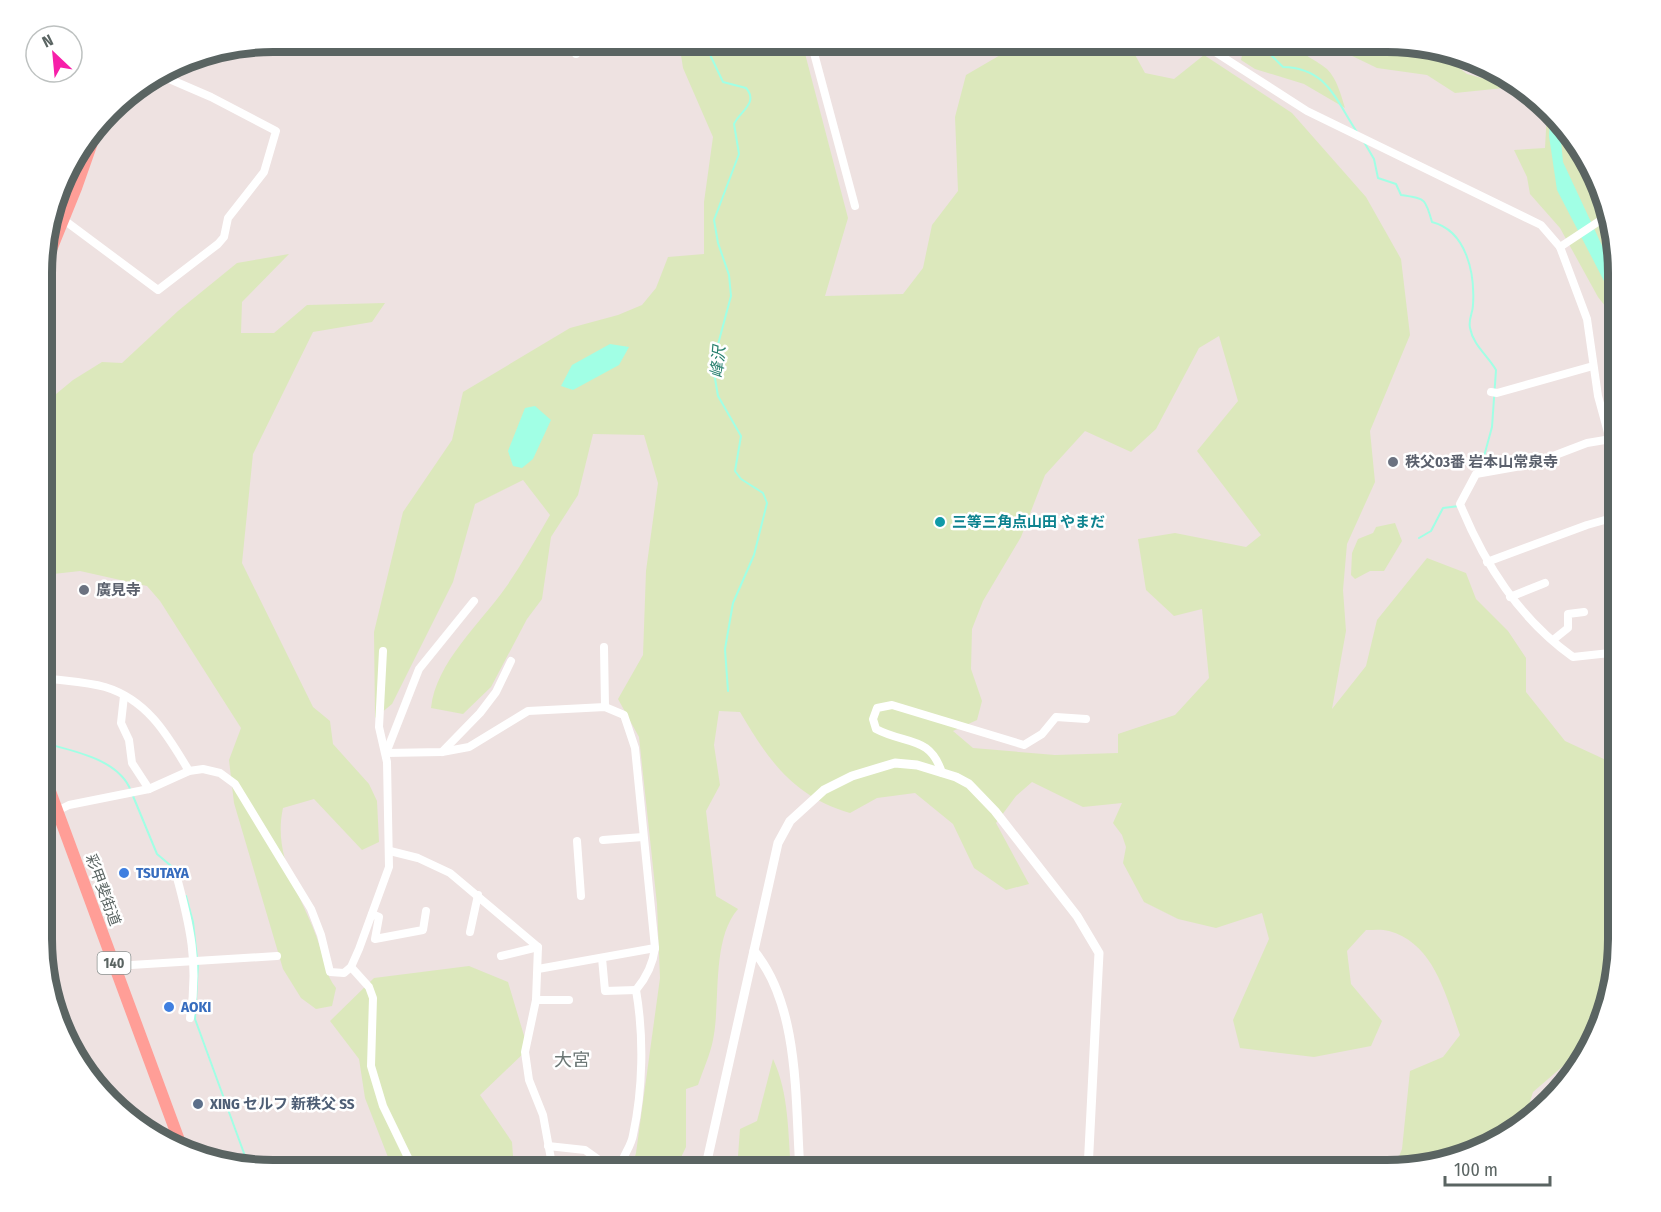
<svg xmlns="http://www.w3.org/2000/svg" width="1661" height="1212" font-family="'Fira Sans Condensed','Noto Sans JP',sans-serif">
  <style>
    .green { fill: #dce8bc; fill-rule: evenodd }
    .water { fill: #a1ffe5 }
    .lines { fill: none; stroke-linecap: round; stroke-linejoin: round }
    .stream { stroke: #a1ffe5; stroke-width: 2 }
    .river { stroke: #a1ffe5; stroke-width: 12 }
    .minor { stroke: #fff; stroke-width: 8 }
    .tertiary { stroke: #fff; stroke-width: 9 }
    .trunk { stroke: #ff9e97; stroke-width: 12 }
    .worship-dot { fill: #6b7280; stroke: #fff; stroke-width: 2 }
    .culture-dot { fill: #0f9aa8; stroke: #fff; stroke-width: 2 }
    .shop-dot { fill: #3f7fe0; stroke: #fff; stroke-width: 2 }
    .service-dot { fill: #5c6f8a; stroke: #fff; stroke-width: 2 }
    .labels { text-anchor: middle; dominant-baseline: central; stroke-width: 5; stroke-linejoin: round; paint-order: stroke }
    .shield { fill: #fff; stroke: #8c9291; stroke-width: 1.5 }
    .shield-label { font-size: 14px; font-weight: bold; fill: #5a6462 }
    .worship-label { font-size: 15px; font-weight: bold; fill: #5b616d; stroke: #fff; text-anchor: start }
    .culture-label { font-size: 15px; font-weight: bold; fill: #0d838f; stroke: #fff; text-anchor: start }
    .shop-label { font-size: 15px; font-weight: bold; fill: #366cbe; stroke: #fff; text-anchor: start }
    .street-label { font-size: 15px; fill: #5a6462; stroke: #fff }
    .service-label { font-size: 15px; font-weight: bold; fill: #4e5e75; stroke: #fff; text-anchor: start }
    .water-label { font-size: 16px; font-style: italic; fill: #2a816f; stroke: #fff }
    .quarter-label { font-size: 18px; fill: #6b7674; stroke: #fff }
    .rim { fill: none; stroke: #5a6462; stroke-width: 8 }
  </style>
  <rect width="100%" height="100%" fill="#eee2e1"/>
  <g class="green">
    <path d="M679,42H802L848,218L825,296L903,294L923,268L932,225L958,191L955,117L966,75L1002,54L1001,42H1128L1145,73L1174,79L1204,55L1292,113L1366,197L1401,259L1410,335L1370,431L1375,482L1347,544L1343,590L1346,631L1332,709L1366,666L1377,620L1427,558L1466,573L1476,599L1508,631L1526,658V692L1565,741L1619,766V953L1607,1013L1591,1042L1533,1092L1525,1117L1490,1146L1394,1169L1402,1149L1410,1071L1443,1057L1460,1035C1446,996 1434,943 1389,931C1382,929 1373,930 1366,930L1347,951L1351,984L1382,1021L1371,1046L1314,1057L1240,1048L1233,1020L1269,939L1262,913L1216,928L1178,919L1144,902L1123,863L1126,847L1122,835L1113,823L1122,803L1083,807L1032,782L1016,796L996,823L1029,884L1006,890L974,868L953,824L915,793L877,798L850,813C793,796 769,761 740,712L719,711L714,745L720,785L706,811L716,896L738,909C711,940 721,1001 713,1040C710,1055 703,1070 698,1085L686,1089V1147L675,1170H631L636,1153L660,978L657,904L639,737L618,699L643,655L646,571L658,483L644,435L593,434L578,495L551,537L542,599L527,619L491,687L463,714L431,708C436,662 480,624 506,587C522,564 536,539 550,515L523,480L475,504L453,582L392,704L375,718L374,632L403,512L452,440L463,392L570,328L618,315L642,305L656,288L668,257L704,254V202L713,137L683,68ZM1219,336L1238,401L1197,451L1261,535L1246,547L1175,533L1138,539L1146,590L1174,616L1202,609L1209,678L1175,715L1118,734V753L1055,755L973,748L953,731L977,720L982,701L971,669L972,629L983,601L1021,537L1045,475L1085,431L1131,452L1156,429L1199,348Z"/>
    <path d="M1245,42H1402L1434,49L1467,74L1500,83L1504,88L1455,93L1427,75L1377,68L1344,52L1298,44C1303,57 1317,60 1327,69C1337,79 1341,95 1345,108L1304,84L1255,69L1241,60Z"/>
    <path d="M1547,112L1595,171L1619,259V367L1611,353L1613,316L1598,297L1560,228L1530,194L1527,177L1514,150L1545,148Z"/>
    <path d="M289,254L242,302L241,333H274L307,305L385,303L372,322L313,332L253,454L242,563L313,707L330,721L333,744L369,784L377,801L379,842L362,850L314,799L283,808C272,858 303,897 318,941C324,958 325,974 336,988L332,1006L316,1009L301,998L283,969L234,803L229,760L241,728L160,601L147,586L80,571L44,575V404L73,380L102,362L122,363L178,311L237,263Z"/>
    <path d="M1395,523L1402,541L1384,571H1370L1355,579L1351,575L1352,553L1358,539L1373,533L1376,527Z"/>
    <path d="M469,966L508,982L528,1049L480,1095L512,1142L514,1170H393L365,1098L359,1059L330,1021L374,978Z"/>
    <path d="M773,1059C789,1093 788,1133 791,1170H737L740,1129L757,1121Z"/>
  </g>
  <g class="water">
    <path d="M1391,42L1462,54L1520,85Z"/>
    <path d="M1540,105L1560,129L1563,162L1619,282V310L1557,190L1549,136L1550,119Z"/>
    <path d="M610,344L629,347L619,365L573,390L561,386L572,365Z"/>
    <path d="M535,406L551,420L533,459L522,468L513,466L508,451L525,408Z"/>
  </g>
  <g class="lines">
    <g class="stream">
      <path d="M704,42L723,82L746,88C759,103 740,111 734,124L739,154L714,220L718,243L729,275L731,296L717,348L714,373L718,396L741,436L735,471L741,479L763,493L767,503L754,555L733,603L725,649L728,691"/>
      <path d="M1269,42L1271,55L1283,67C1328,68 1336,101 1357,132"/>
      <path d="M1364,142L1374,159L1378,178L1396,184L1401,195C1425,199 1425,197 1432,222C1467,231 1475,274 1473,305C1473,313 1468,319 1470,328C1473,345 1488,356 1496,370L1492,427L1480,471"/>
      <path d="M1419,538L1431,531L1443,508L1459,506"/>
      <path d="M44,743C73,751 119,759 131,791"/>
      <path d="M133,796L157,854L177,871"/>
      <path d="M186,896L193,922L197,958"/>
      <path d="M198,964L195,1019L249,1167"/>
    </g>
    <path class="river" d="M1599,256L1615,247"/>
    <g class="minor">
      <path d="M383,42L382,49L430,46L566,47V42"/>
      <path d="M811,42L855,206"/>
      <path d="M1191,42L1212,50L1307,111L1541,225L1560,247L1587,319L1598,396L1619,473"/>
      <path d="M576,54V42"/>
      <path d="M64,220L158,290L218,244L224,237L228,218L264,172L276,131L211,97L160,75"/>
      <path d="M1560,247L1607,216"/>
      <path d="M1491,392L1497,393L1593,366"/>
      <path d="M1611,439L1587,443L1532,464L1476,474L1460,504C1485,565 1519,618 1573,657L1619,652"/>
      <path d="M1487,562L1587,525L1619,516"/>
      <path d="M1510,597L1545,583"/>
      <path d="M1553,640L1568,628V614L1584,612"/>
      <path d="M604,647L605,707"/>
      <path d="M44,678C64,681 86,682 105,687C148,700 168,736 189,771"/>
      <path d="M124,696L121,723L129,740L132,763L149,789"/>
      <path d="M442,752L480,713L496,692L511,661"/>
      <path d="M386,753L442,752L469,747L528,711L605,707L624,715L635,748L655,948C653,964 646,978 636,990C644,1036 643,1089 633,1135C631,1148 621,1157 620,1170"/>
      <path d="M386,753L419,669L474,601"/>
      <path d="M942,773C930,735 906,745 876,729L873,719L877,708L892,705L1024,745L1042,734L1056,717L1086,719"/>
      <path d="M57,811L69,805L149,789L189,771L203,769L220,773L235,784L311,909L321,935L330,972L344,973L351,967L359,949L389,867L387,762L379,727L383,651"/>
      <path d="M603,840L643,837"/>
      <path d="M577,841L581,896"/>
      <path d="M390,851L418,858L450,873L538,947L536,1000L525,1052L529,1080L543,1115L553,1170"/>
      <path d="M176,874C190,925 199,964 190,1018"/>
      <path d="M372,914L379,917L375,939L423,930L426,911"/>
      <path d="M470,932L478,895"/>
      <path d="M501,956L538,947"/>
      <path d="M602,958L605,991L636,990"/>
      <path d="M115,966L277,956"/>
      <path d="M351,967L369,987L373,998L371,1066L383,1106L414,1170"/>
      <path d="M538,969L655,948"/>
      <path d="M536,1000H569"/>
      <path d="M548,1146L585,1150L613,1170"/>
    </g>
    <g class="tertiary">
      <path d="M754,951C800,1006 795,1101 800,1170"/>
      <path d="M705,1170L778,843L790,821L824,790L852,776L895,763L917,765L956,777L969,784L995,811L1077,916L1099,953L1088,1170"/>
    </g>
    <g class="trunk">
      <path d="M44,267L76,188L95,134"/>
      <path d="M44,775L183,1151"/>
    </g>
  </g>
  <g class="worship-dot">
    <circle cx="1393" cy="462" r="6"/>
    <circle cx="84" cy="590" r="6"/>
  </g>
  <circle class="culture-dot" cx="940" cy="522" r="6"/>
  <g class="shop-dot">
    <circle cx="124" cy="873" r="6"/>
    <circle cx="169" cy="1007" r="6"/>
  </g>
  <circle class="service-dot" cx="198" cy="1104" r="6"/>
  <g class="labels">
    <rect class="shield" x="97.5" y="952" width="33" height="22" rx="4.5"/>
    <g class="shield-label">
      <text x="114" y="963">140</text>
    </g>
    <g class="worship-label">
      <text x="1405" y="462">秩父03番 岩本山常泉寺</text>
      <text x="96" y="590">廣見寺</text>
    </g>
    <g class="culture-label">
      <text x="952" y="522">三等三角点山田 やまだ</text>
    </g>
    <g class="shop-label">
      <text x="136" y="873">TSUTAYA</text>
      <text x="181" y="1007">AOKI</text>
    </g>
    <g class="street-label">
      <text transform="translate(103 890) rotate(70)">彩甲斐街道</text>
    </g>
    <g class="service-label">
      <text x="210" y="1104">XING セルフ 新秩父 SS</text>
    </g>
    <g class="water-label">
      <text transform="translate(718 362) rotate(-85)">峰沢</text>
    </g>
    <g class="quarter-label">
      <text x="572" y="1060">大宮</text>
    </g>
  </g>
  <path d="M0 0H1661V1212H0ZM273 52H1387A221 221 0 0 1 1608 273V939A221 221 0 0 1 1387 1160H273A221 221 0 0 1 52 939V273A221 221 0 0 1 273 52Z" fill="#fff" fill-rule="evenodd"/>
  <path class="rim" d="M273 52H1387A221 221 0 0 1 1608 273V939A221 221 0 0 1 1387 1160H273A221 221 0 0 1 52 939V273A221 221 0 0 1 273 52Z"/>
  <g transform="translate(54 54) rotate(334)"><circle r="28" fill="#ffffff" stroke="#bdc1c0" stroke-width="1.5"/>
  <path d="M0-4.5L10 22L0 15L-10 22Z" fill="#f71fa9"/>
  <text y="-9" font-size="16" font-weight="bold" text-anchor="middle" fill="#5a6462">N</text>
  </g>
  <path d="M1445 1176v9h105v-9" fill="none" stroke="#5a6462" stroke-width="3"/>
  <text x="1454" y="1176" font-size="18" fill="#5a6462" stroke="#ffffff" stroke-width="4.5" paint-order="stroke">100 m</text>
</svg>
